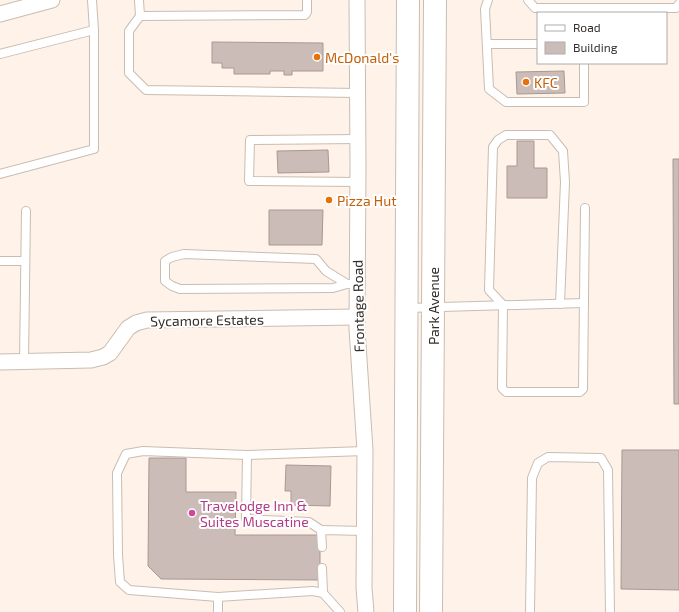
<svg xmlns="http://www.w3.org/2000/svg" width="679" height="612" font-family="'Exo 2',sans-serif">
  <style>
    .building { fill: #ccbcb8; stroke: #a79894 }
    .lines { fill: none; stroke-linecap: round; stroke-linejoin: round }
    .lane-casing { stroke: #c8bdb3; stroke-width: 10 }
    .street-casing { stroke: #c8bdb3; stroke-width: 17 }
    .primary-casing { stroke: #c8bdb3; stroke-width: 24 }
    .lane { stroke: #fff; stroke-width: 8 }
    .street { stroke: #fff; stroke-width: 15 }
    .primary { stroke: #fff; stroke-width: 22 }
    .food-dot { fill: #e8710a; stroke: #fff; stroke-width: 1.5 }
    .hotel-dot { fill: #d1479c; stroke: #fff; stroke-width: 1.5 }
    .labels { text-anchor: middle; dominant-baseline: central; stroke-width: 4; stroke-linejoin: round; paint-order: stroke }
    .food-label { font-size: 14px; fill: #c56008; stroke: #fff; text-anchor: start }
    .street-label { font-size: 14px; fill: #342f2b; stroke: #fff }
    .hotel-label { font-size: 14px; fill: #b23c85; stroke: #fff; text-anchor: start }
  </style>
  <rect width="100%" height="100%" fill="#fff3e9"/>
  <g class="building">
    <path d="M212,42L323,43V71H292V75H284V71H270V74H234V68H222V63H212Z"/>
    <path d="M564,71L565,93L517,94L516,72Z"/>
    <path d="M517,141H534V168H547V198H507V166H517Z"/>
    <path d="M328,150L329,172L278,173L277,151Z"/>
    <path d="M673,159H679V404H674Z"/>
    <path d="M269,210H323L322,245H269Z"/>
    <path d="M622,450H679V590L621,589Z"/>
    <path d="M149,458H186V492H236L235,535H320V580L161,579L148,566Z"/>
    <path d="M286,465L331,466L330,506L291,505V491H285Z"/>
  </g>
  <g class="lines">
    <g class="lane-casing">
      <g id="lane">
        <path d="M139,0L140,16L129,31V73L146,90L358,93"/>
        <path d="M488,0L485,9L489,89L506,102H584V63"/>
        <path d="M528,0L535,8H676L679,4"/>
        <path d="M140,16L305,15L307,12V0"/>
        <path d="M487,44H538"/>
        <path d="M0,54L94,30"/>
        <path d="M358,139L250,140L249,181L358,182"/>
        <path d="M0,174L94,149V30L92,0"/>
        <path d="M0,261H25"/>
        <path d="M347,284L326,271L316,259L184,254L172,257L165,261V281L172,286L180,289L333,288L347,284H358"/>
        <path d="M560,304L565,182L563,151L550,135H506L498,140L493,147L489,290L503,305L502,388L506,392H580L583,389L585,208"/>
        <path d="M407,308L584,303"/>
        <path d="M24,362L26,211"/>
        <path d="M247,455L246,519L309,522L321,530"/>
        <path d="M322,547L321,530L365,531"/>
        <path d="M322,568L323,593"/>
        <path d="M218,597L313,591L323,593L340,612"/>
        <path d="M218,612V597L129,590L120,582L118,555L117,473L126,454L143,451L247,455L365,451"/>
        <path d="M530,612L532,478L538,463L548,457L601,458L608,470L610,612"/>
      </g>
    </g>
    <g class="street-casing">
      <g id="street">
        <path d="M357,0L358,165L357,329L365,450L364,588L366,612"/>
        <path d="M0,14L52,0"/>
        <path d="M0,362L91,360L103,357L110,353L128,328L136,323L147,320L357,317"/>
      </g>
    </g>
    <g class="primary-casing">
      <g id="primary">
        <path d="M405,612L408,0"/>
        <path d="M431,612L435,0"/>
      </g>
    </g>
    <use href="#lane" class="lane"/>
    <use href="#street" class="street"/>
    <use href="#primary" class="primary"/>
  </g>
  <g class="food-dot">
    <circle cx="317" cy="57" r="4"/>
    <circle cx="526" cy="82" r="4"/>
    <circle cx="329" cy="200" r="4"/>
  </g>
  <circle class="hotel-dot" cx="192" cy="513" r="4"/>
  <g class="labels">
    <g class="food-label">
      <text x="325" y="57">McDonald's</text>
      <text x="534" y="82">KFC</text>
      <text x="337" y="200">Pizza Hut</text>
    </g>
    <g class="street-label">
      <text transform="translate(358 306) rotate(-91)">Frontage Road</text>
      <text transform="translate(433 306) rotate(-90)">Park Avenue</text>
      <text transform="translate(207 320) rotate(-1)">Sycamore Estates</text>
    </g>
    <g class="hotel-label">
      <text x="200" y="505">Travelodge Inn &amp;<tspan x="200" dy="16">Suites Muscatine</tspan></text>
    </g>
  </g>
  <rect x="537" y="12" width="130" height="52" fill="#ffffff" stroke="#aeacaa"/>
  <rect x="545" y="25" width="20" height="6" fill="#ffffff" stroke="#aeacaa"/>
  <text x="573" y="32" font-size="12" fill="#342f2b">Road</text>
  <rect x="545" y="42" width="20" height="12" fill="#ccbcb8" stroke="#aeacaa"/>
  <text x="573" y="52" font-size="12" fill="#342f2b">Building</text>
</svg>
